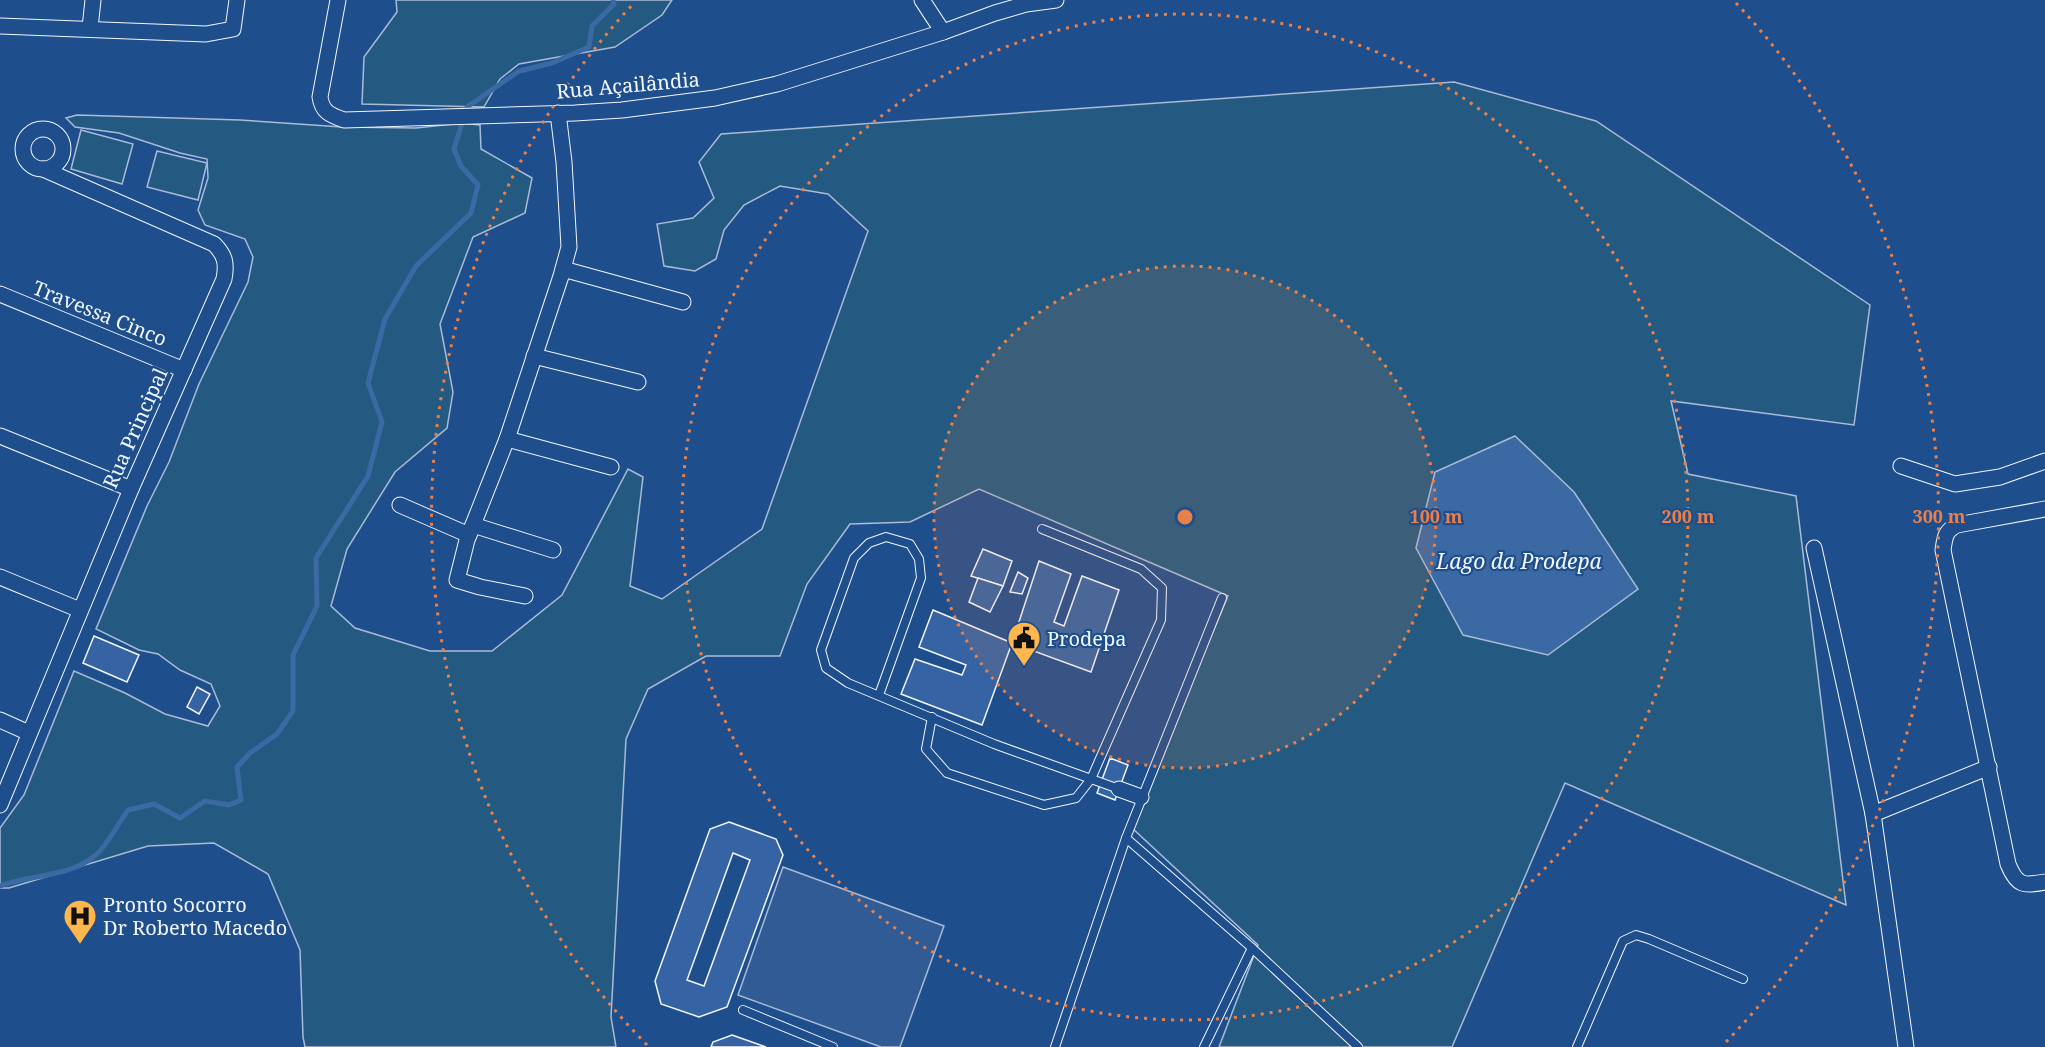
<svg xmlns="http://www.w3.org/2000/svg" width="2045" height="1047" font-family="'Noto Serif',serif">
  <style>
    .green { fill: #245a82; stroke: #a8bbd7; stroke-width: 1.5 }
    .parking { fill: #305b95; stroke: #a8bbd7; stroke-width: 1.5 }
    .water { fill: #3b69a3; stroke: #a8bbd7; stroke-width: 1.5 }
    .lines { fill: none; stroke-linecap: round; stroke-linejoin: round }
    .stream { stroke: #3b69a3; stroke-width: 5 }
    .building { fill: #3563a3; stroke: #f2f6ff; stroke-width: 1.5; fill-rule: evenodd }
    .service-casing { stroke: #f2f6ff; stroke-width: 10 }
    .minor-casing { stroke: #f2f6ff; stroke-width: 17 }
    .service { stroke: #1f4e8c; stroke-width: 8 }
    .minor { stroke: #1f4e8c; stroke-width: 15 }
    .ring { fill: none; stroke: #ea8049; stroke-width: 3; stroke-dasharray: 3 6 }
    .labels { text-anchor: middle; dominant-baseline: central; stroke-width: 4.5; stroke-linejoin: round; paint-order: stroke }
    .street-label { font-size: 20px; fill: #f2f6ff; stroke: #1f4e8c }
    .poi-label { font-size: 20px; fill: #f2f6ff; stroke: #1f4e8c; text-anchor: start }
    .water-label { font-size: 21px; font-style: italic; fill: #f2f6ff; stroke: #1f4e8c }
    .centre { fill: #ea8049; stroke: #1f4e8c; stroke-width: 3 }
    .ring-label { font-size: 18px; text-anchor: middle; font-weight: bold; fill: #ea8049; stroke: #1f4e8c; stroke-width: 4.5; stroke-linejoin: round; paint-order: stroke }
  </style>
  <rect width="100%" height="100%" fill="#1f4e8c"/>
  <g class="green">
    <path d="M396,0H672L662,15L615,47L519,64L500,79L484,107L362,104L364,57L397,12Z"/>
    <path d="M1454,82L1596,121L1870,305L1854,425L1671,401L1688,474L1796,496L1846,905L1565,783L1452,1047H1219L1258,945L1131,827L1228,596L979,489L910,522L850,524L807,584L780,656H706L648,689L626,739L611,1017L616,1047H305L303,1037L300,950L268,874L214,843L148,846L9,888H0V828L24,795L74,671L125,693L165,714L208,726L220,706L211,684L180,670L158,654L139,650L96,629L147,506L169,462L199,384L248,282L253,257L245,239L205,225L198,210L208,178L207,159L180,153L119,133L75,127L66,118L77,115L240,120L342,127L416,128L463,123L480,125L481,149L532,178L525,213L473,237L440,324L453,392L447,428L395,472L347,549L331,606L355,628L430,651H492L562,595L628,469L643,477L630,586L662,599L762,529L868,231L828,194L780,186L744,205L724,230L716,259L695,271L664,266L657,224L693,218L714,198L699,162L721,134Z"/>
    <path d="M81,130L133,144L122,184L71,169Z"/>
    <path d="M157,151L207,163L198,200L147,187Z"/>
  </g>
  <path class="parking" d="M783,867L944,926L900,1047H881L738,995Z"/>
  <path class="water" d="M1515,436L1574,492L1638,589L1548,655L1463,635L1416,548L1435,472Z"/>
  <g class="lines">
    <path class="stream" d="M0,886C31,874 69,878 96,855C106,847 120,821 128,810L154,804L180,818L205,801L229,805L241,800L237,767L250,753L277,734L293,711V655L317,606L316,558L368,476L382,422L368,383L385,319L416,266L471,213L478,185L461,166L454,149L467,107L519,71L552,63L589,47L592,26L614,4L613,0"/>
  </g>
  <g class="building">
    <path d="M983,549L1012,561L1003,586L971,576Z"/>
    <path d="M1039,561L1071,574L1054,622L1064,626L1082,576L1119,590L1091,672L1012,643Z"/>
    <path d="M1018,572L1028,578L1022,594L1010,592Z"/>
    <path d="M978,578L1003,586L990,612L969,602Z"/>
    <path d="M933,610L1012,643L982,725L901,694L915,659L962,675L966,665L919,647Z"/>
    <path d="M94,636L139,655L127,682L83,663Z"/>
    <path d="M197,687L210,694L199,714L187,707Z"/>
    <path d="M1110,758L1128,765L1115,800L1097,793Z"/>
    <path d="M729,822L776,839L783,855L727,1007L699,1017L661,1004L655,981L710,829ZM733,853L750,860L704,986L687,980Z"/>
    <path d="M732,1035L766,1047H711L713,1042Z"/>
  </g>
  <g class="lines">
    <g class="service-casing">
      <g id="service">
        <path d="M879,695L921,578L919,559L910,544L886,537L869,543L854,558L821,650L826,668L848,683L994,744L1119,789"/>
        <path d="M932,717L926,749L947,773L1044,805L1076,798L1091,779L1161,620L1162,588L1141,569L1042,529"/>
        <path d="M1252,948L1358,1047"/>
        <path d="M743,1010L833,1047"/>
        <path d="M1055,1047L1126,838"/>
        <path d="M1204,1047L1252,948L1126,838L1222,598"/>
        <path d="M1577,1047L1623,941L1636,935L1649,939L1743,979"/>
      </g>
    </g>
    <g class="minor-casing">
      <g id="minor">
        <path d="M338,0L320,97C322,112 330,115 344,120L575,113L622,110L715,98L777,84L943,32L995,13L1026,4L1056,0"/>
        <path d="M922,0L943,32"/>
        <path d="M0,26L206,34L233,29L237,0"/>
        <path d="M90,28L93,0"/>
        <circle cx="43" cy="149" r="20"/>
        <path d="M563,269L683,302"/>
        <path d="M0,294L184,370"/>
        <path d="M534,356L638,382"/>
        <path d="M0,436L131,489"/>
        <path d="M507,439L611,467"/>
        <path d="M1901,466L1955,484L2000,477L2045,461"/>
        <path d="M400,505L469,535"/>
        <path d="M2045,509L1957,525C1945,531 1945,537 1943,550L2008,864C2017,886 2023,886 2045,882"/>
        <path d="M473,525L553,550"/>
        <path d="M1814,548L1873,814L1906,1047"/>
        <path d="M0,577L80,610"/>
        <path d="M525,596L480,587L457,580L467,540L507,439L561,276L569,247L564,162L558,113"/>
        <path d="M0,720L29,733"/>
        <path d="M1119,789L1141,797"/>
        <path d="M0,805L131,489L224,279C227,263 225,255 214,244L43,169"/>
        <path d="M1873,814L1989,767"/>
      </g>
    </g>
    <use href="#service" class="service"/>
    <use href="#minor" class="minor"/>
  </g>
  <circle cx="1185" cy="517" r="251" fill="#ea8049" fill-opacity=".12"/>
  <g class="ring">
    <circle cx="1185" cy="517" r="251"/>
    <circle cx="1185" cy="517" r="503"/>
    <path d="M647 1045A754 754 0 0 1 634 3M1736 3A754 754 0 0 1 1723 1045"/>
  </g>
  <defs>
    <g id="civic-pin" transform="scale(1.725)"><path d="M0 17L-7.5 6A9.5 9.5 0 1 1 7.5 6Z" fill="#ffb74d" stroke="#1f4e8c"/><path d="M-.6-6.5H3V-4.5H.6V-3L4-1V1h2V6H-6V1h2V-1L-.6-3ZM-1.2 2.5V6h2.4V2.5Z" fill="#111"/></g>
    <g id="hospital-pin" transform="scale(1.725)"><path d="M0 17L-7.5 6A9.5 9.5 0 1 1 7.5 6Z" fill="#ffb74d" stroke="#1f4e8c"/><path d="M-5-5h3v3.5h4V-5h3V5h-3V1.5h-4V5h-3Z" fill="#111"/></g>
  </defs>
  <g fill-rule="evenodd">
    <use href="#civic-pin" x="1024" y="638"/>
    <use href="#hospital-pin" x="80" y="916"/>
  </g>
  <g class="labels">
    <g class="street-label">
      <text transform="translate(628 85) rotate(-5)">Rua Açailândia</text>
      <text transform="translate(100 313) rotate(22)">Travessa Cinco</text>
      <text transform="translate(135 428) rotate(-66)">Rua Principal</text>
    </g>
    <g class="poi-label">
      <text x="1047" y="638">Prodepa</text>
      <text x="103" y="904">Pronto Socorro<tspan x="103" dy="23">Dr Roberto Macedo</tspan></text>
    </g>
    <g class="water-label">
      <text x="1519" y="561">Lago da Prodepa</text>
    </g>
  </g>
  <circle cx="1185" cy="517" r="9" class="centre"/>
  <g class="ring-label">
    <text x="1436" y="523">100 m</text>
    <text x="1688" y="523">200 m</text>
    <text x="1939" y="523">300 m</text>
  </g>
</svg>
